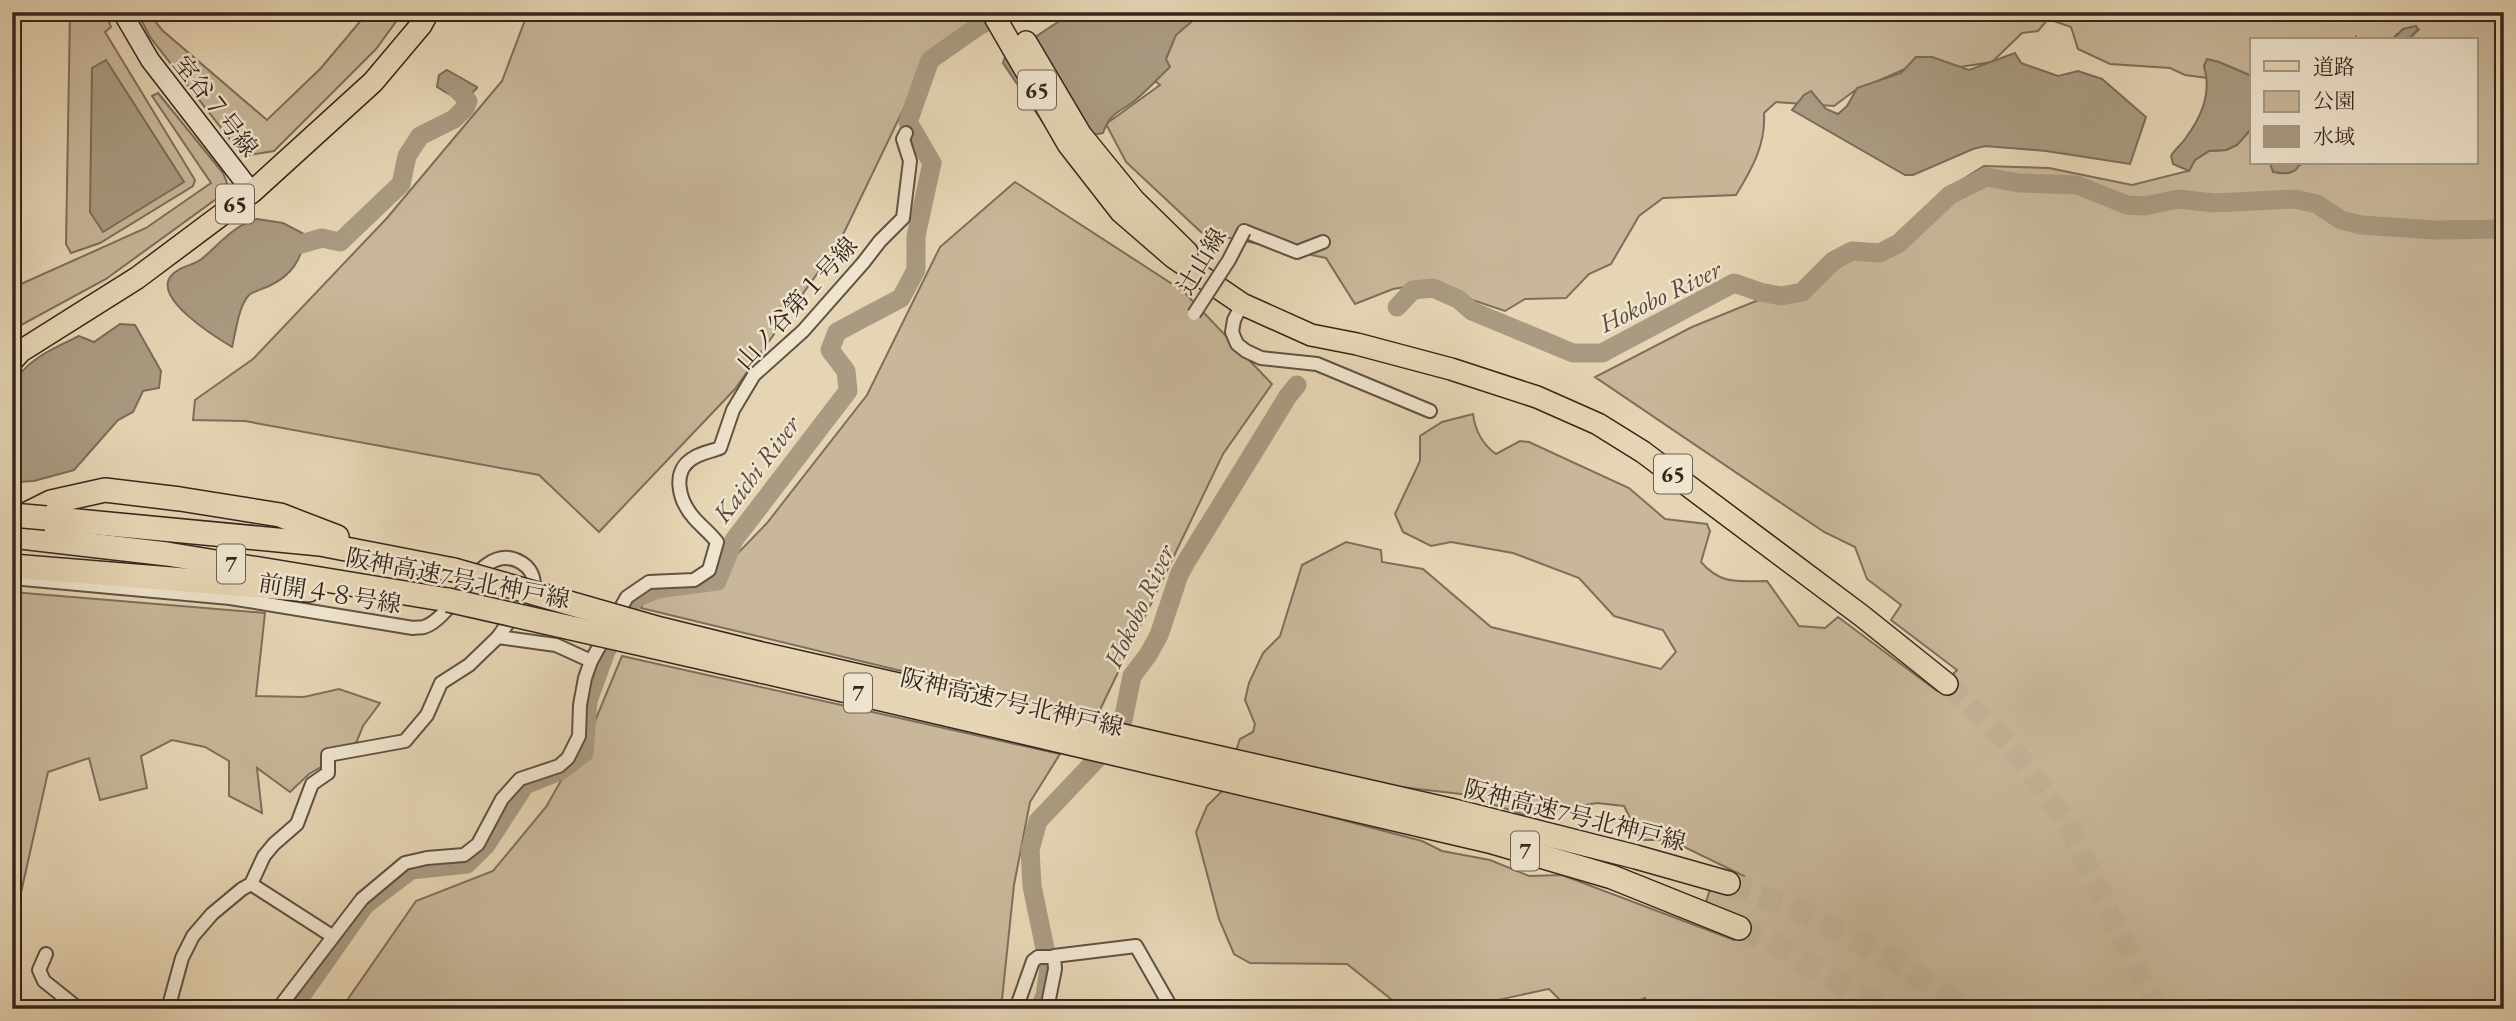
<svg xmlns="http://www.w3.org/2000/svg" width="2516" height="1021" font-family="'EB Garamond','Noto Serif JP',serif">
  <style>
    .green { fill: #c8b79a; stroke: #7e6e5c; stroke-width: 2 }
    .water { fill: #a99a81; stroke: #7a6c59; stroke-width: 2 }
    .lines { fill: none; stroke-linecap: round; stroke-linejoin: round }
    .river { stroke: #a99a81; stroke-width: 19 }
    .primary-tunnel { stroke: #c2b296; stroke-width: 21; stroke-dasharray: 21 10; stroke-linecap: butt }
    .highway-tunnel { stroke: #c2b296; stroke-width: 23; stroke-dasharray: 23 11; stroke-linecap: butt }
    .street-casing { stroke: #605243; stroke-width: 16 }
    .secondary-casing { stroke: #34261d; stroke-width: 21 }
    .primary-casing { stroke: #34261d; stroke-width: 24 }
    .highway-casing { stroke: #34261d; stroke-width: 26 }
    .street { stroke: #efe4ce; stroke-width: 12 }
    .secondary { stroke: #efe4ce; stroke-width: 18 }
    .primary { stroke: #e6d5b4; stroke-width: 21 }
    .highway { stroke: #e6d5b4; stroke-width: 23 }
    .street-bridge-casing { stroke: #605243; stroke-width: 16; stroke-linecap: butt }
    .highway-bridge-casing { stroke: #34261d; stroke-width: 26; stroke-linecap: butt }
    .street-bridge { stroke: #efe4ce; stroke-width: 12 }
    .highway-bridge { stroke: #e6d5b4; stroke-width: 23 }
    .labels { text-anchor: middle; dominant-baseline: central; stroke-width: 5; stroke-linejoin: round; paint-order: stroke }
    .shield { fill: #efe4ce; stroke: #6c5f52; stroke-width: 2 }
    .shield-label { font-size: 23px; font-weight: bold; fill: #34261d }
    .street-label { font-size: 24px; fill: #34261d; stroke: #efe4ce }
    .water-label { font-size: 26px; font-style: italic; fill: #57493b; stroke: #efe4ce }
  </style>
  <rect width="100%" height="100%" fill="#e6d5b4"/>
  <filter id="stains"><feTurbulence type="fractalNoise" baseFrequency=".00286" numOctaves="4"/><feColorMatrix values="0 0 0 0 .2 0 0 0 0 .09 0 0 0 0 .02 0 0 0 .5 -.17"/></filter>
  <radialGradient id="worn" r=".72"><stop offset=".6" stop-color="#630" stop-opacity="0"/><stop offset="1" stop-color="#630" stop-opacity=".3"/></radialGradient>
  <g class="green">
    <path d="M70,12H105L111,27L105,32L195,180L193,186L100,243L71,253L66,244Z"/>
    <path d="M137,12H148L162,30L267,120L321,68L368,12H403L376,49L274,151L243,156L150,37Z"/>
    <path d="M528,12H966L971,22L916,83L839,243L735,389L599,532L539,475L245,421L193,420L195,400L253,359L387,218L502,81Z"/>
    <path d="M1068,12H2504V1009H1651L1645,998L1617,1009H1569L1549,989C1511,996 1431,1020 1397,1004L1347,964L1250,963L1234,954L1219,919L1196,832L1207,806L1224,789L1422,841L1442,851L1490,860L1529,876L1562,875L1734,940L1743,920L1706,902L1711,886L1737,894L1744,876L1670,840H1641L1624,806L1597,803L1525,815L1461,794L1392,786L1236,751L1240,739L1253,732L1255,724L1245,700L1249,683L1263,653L1280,636L1302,565L1346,542L1381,550L1382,562L1423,569L1491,627L1661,669L1676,652L1663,630L1614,616L1579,578L1513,553L1451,542L1431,546L1403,532L1395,514L1420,461V436L1442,422L1473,414C1475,430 1482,444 1496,454L1520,441L1529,442L1629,488L1665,519L1707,524L1710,531L1701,562C1721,585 1738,581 1767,581L1799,626L1825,628L1838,617L1937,691L1957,670L1891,620L1901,605L1867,579L1855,547L1824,532L1595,377L1692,327L1761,299L1813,287L1853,257L1901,239L1960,181L1984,166L2049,168L2132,185L2188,171L2195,160L2209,151L2226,150L2237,145L2252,128V163L2300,165V163H2476V40H2408L2418,30L2397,34L2392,40H2358L2356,37L2355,40H2252V76L2238,71L2204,66L2208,78L2185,75L2170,68L2110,64L2078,49L2071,27L2048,19L2038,31L2022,33L1992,62L1960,67L1928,59L1854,91L1834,106L1776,102L1764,113C1766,144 1752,169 1736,195L1663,198L1639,216L1611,264L1589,274L1566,298L1525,299L1505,311L1425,284L1393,289L1355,304L1326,258L1201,232L1126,162L1106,124L1160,85Z"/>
    <path d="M158,93L223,173L227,183L223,194L106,279L12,330V288L146,228L211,183L152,96Z"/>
    <path d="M1015,182L1183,291L1272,384L1223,454L1096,718L641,608L645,597L710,582L767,523L867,395L940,247Z"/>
    <path d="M12,592L265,613L256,696L304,697L339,689L380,703L363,726L354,748L309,774L290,792L257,768L262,813L229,796V761L205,747L172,740L141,756L147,788L100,800L89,758L48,772L16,915L12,917Z"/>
    <path d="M622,656L1060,754L1030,802L1014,885L1001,1009H341L416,901L493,871L546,807L595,721Z"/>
  </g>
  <g class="water">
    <path d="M1073,12H1203L1176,35L1166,59L1170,67C1158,78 1146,92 1133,102C1118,113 1110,113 1103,133L1094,135L1050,133L1003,63L1005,57Z"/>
    <path d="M2416,26L2418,29L2408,40H2392L2403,29Z"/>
    <path d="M2015,53L2021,63L2058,76L2078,71L2102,79L2146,117L2130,164L2046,151L1985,146L1973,149L1913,175H1905L1792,110L1804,95L1811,91L1826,109L1838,114L1847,106L1857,88L1901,73L1916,57H1932L1969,70Z"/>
    <path d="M2207,59L2219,62L2252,76V128L2237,145L2226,150L2209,151L2195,160L2189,171L2173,164L2171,156C2175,149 2181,145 2185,139C2202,116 2212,93 2204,66Z"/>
    <path d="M106,60L184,182L103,232L90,212L92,68Z"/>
    <path d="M447,70L477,87V88L468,97L459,100L437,87L439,75Z"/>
    <path d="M2270,163H2300C2296,175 2285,174 2273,172Z"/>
    <path d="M257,219L283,223L306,235C301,259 293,275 269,286C263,289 254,291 249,295C238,307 236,332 232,347C217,338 150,297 172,275C182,264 194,267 204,257C220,243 236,224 257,219Z"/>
    <path d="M120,324L135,325L161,371L159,388L143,391L133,412L118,420L74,470L34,481L18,482L12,479V385C27,359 54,348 79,336L94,342Z"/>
  </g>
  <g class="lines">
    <g class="river">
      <path d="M280,250L322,238L340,242L401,184L407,156L420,136L454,119L465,108L468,101L453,85"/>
      <path d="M1397,307L1413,290L1433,288L1458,299L1472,311L1573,353H1602L1734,283L1760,292L1781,296L1802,292L1833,261L1852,251L1880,253L1899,243L1950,195L1986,177L2019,183L2077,185L2127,205L2145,206L2178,199L2214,203L2295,199L2317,204L2341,220L2361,225L2435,230L2504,229"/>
      <path d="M292,1009L365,905L411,870L467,864L486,845L525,785L560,771L584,753L588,701L606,651L634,599L657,589L717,581L734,540L848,391L846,371L830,350L837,332L901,298L916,270V236L932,163L908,122L930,60L980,25L1011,12"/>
      <path d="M1039,1009L1045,996L1049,968L1032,886L1030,850L1038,821L1096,760L1122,725L1132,676L1148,655L1159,635L1179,575L1186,562L1288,396L1297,385"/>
    </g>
    <path class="primary-tunnel" d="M1947,684L2011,746L2067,823L2156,1009"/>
    <g class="highway-tunnel">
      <path d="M1728,883L1807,914L1891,959L1965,1009"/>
      <path d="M1739,928L1787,951L1884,1009"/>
    </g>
    <g class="street-casing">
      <g id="street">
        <path d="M1244,231L1297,252L1323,242"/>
        <path d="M1242,304L1234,320L1232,332L1237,344L1246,351L1261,358L1317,364L1430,411"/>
        <path d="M12,578L230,598L413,628C417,627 421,628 424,627C456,617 481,537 522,563C531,569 534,576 534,586L498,637L469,665L441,683L427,715L405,741L328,755V773L312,784L297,824L274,844L264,856L251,884L242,889L212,914L193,936L182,958L168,1009"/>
        <path d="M498,637L556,645L591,661"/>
        <path d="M251,884L332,936"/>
        <path d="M46,954L39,970L44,981L79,1009"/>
        <path d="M278,1009L362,899L405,863L427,858L464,855L478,844L502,799L520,779L559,766L568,758L579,736L580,705L585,678L591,661L627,597L649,582L694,580L709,570L717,542C710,533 702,527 694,518C679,501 670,470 695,457C702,453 712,451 720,448L733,410L754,375L803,331L863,263L880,241L903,218L910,161L903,139L906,133"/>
        <path d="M1016,1009L1033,961L1038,957H1053"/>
        <path d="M1047,1009L1055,969L1054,956L1136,946L1172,1009"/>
      </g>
    </g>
    <g class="secondary-casing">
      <path id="secondary" d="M122,12L150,60L252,192"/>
    </g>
    <g class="primary-casing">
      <g id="primary">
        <path d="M992,12L1068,144L1121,212L1173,257L1242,304L1311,335L1357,344L1451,369L1537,397L1598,424L1643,452L1862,616L1947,684"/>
        <path d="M1026,42L1081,135L1134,200L1187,252"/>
        <path d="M12,361L21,351L137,278L252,192L373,82L421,25L428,12"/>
      </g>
    </g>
    <g class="highway-casing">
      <g id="highway">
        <path d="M25,515L51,502L105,490L180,499L280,515L337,537"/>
        <path d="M46,518L320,544L454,570"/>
        <path d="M12,536L167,554L448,600"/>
        <path d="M12,566L309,590"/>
        <path d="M766,655L1454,811L1636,857L1728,883"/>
        <path d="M761,671L1489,841L1612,877L1739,928"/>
      </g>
    </g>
    <use href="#street" class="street"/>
    <use href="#secondary" class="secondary"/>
    <use href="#primary" class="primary"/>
    <use href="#highway" class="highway"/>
    <g class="street-bridge-casing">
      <path id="street-bridge" d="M1194,314L1229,260L1244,231"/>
    </g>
    <g class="highway-bridge-casing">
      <g id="highway-bridge">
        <path d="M12,515L46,518"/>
        <path d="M454,570L660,629L766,655"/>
        <path d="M448,600L761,671"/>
      </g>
    </g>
    <use href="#street-bridge" class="street-bridge"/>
    <use href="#highway-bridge" class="highway-bridge"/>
  </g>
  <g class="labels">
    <g class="shield">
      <rect x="1018" y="70.5" width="38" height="39" rx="5"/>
      <rect x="216" y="184.5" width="38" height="39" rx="5"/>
      <rect x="1654" y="454.5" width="38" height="39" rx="5"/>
      <rect x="217" y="544.5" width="28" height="39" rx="5"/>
      <rect x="844" y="673.5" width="28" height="39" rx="5"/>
      <rect x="1511" y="831.5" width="28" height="39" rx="5"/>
    </g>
    <g class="shield-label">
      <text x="1037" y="90">65</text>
      <text x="235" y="204">65</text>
      <text x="1673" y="474">65</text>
      <text x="231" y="564">7</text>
      <text x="858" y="693">7</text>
      <text x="1525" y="851">7</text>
    </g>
    <g class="street-label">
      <text transform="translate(216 106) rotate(52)">室谷７号線</text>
      <text transform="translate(1201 261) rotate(-59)">辻山線</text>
      <text transform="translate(796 303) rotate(-48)">山ノ谷第１号線</text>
      <text transform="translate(458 578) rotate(11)">阪神高速7号北神戸線</text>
      <text transform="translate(330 593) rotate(9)">前開４８号線</text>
      <text transform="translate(1012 702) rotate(13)">阪神高速7号北神戸線</text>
      <text transform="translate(1575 815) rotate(14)">阪神高速7号北神戸線</text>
    </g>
    <g class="water-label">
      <text transform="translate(1660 296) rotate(-26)">Hokobo River</text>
      <text transform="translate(756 469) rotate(-53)">Kaichi River</text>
      <text transform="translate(1139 606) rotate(-65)">Hokobo River</text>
    </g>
  </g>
  <rect width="2516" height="1021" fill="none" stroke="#e6d5b4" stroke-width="42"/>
  <rect x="14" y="14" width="2488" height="993" fill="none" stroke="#34261d" stroke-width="3.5"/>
  <rect x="21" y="21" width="2474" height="979" fill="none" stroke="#34261d" stroke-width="2"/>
  <rect x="2250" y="38" width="228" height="126" fill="#efe4ce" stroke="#a49887" stroke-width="2"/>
  <rect x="2264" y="61" width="35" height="10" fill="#e6d5b4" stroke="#a49887" stroke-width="2"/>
  <text x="2313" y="74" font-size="21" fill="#34261d">道路</text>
  <rect x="2264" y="91" width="35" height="21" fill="#c8b79a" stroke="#a49887" stroke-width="2"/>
  <text x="2313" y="108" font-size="21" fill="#34261d">公園</text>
  <rect x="2264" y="126" width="35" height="21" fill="#a99a81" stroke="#a49887" stroke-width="2"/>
  <text x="2313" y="144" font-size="21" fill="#34261d">水域</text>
  <rect width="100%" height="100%" filter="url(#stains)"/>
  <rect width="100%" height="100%" fill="url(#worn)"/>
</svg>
